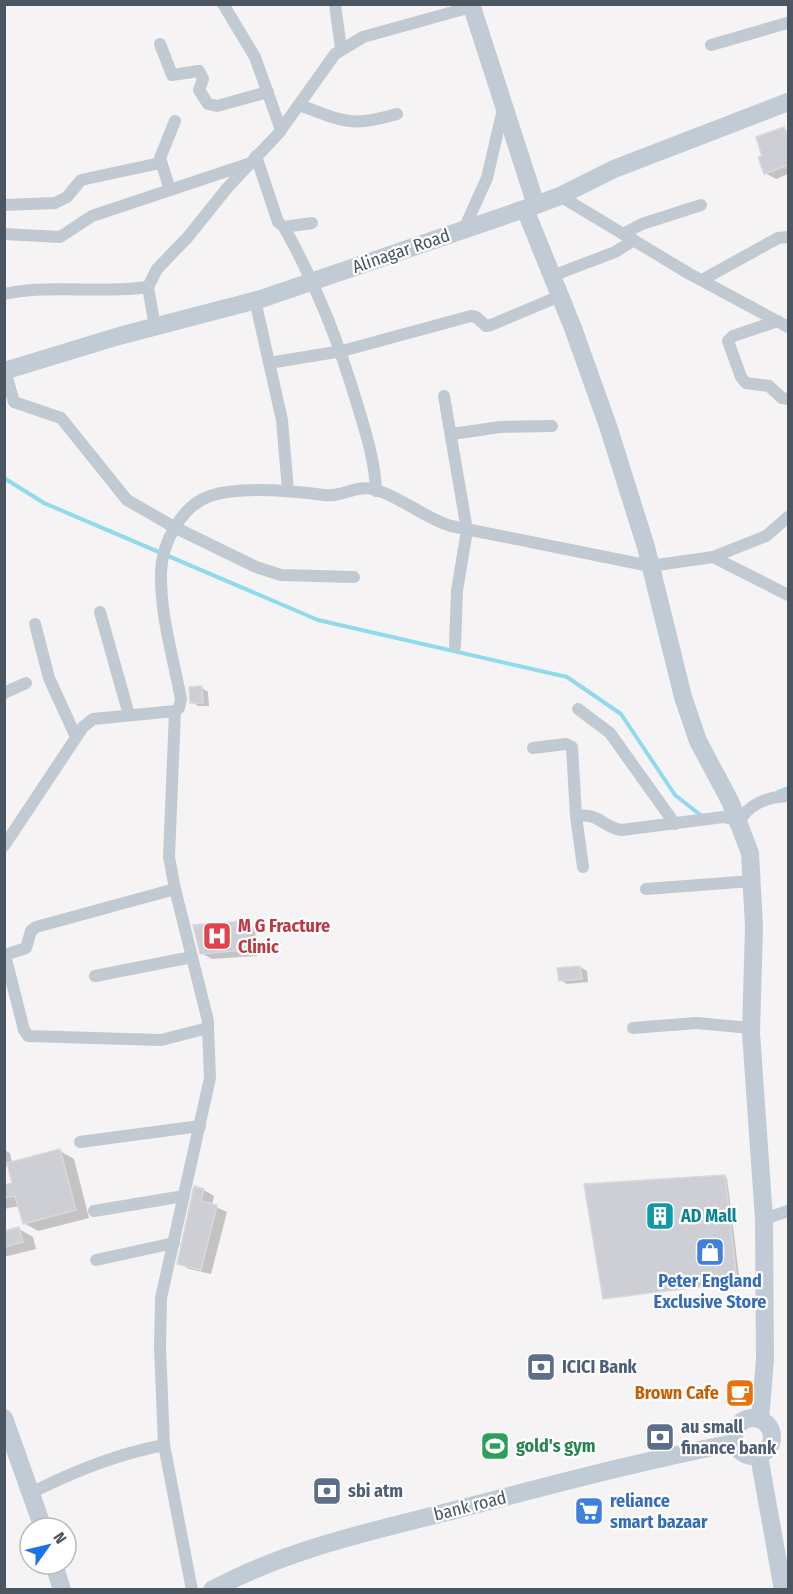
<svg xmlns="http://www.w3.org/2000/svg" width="793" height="1594" font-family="'Fira Sans Condensed',sans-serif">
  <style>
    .shadow { fill: #0003 }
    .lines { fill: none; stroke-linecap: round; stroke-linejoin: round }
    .stream { stroke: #90daee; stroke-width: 4 }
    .building { fill: #cdcfd5; stroke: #d7d9de; stroke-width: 1.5 }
    .street { stroke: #c1cad2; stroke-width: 12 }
    .secondary { stroke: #c1cbd6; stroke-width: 18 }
    .labels { text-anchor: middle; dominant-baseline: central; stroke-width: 4.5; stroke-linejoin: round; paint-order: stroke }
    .street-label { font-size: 18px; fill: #4a5661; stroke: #fff }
    .health-label { font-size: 18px; font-weight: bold; fill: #be3a42; stroke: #fff; text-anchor: start }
    .culture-label { font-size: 18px; font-weight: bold; fill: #0d838f; stroke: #fff; text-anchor: start }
    .shop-label { font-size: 18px; font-weight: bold; fill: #366cbe; stroke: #fff }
    .service-label { font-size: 18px; font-weight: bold; fill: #4e5e75; stroke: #fff; text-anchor: start }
    .food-label { font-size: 18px; font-weight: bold; fill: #c56008; stroke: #fff; text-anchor: end }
    .leisure-label { font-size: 18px; font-weight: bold; fill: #27864d; stroke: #fff; text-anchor: start }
  </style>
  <rect width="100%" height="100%" fill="#f5f3f3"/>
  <g class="shadow">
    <path d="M784,129L788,131V174L776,179L765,173Z"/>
    <path d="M202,688L208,692L209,706H198L192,702Z"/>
    <path d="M244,923L255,928L257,956L212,959L201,953Z"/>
    <path d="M580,967L587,971L588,982L567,984L560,980Z"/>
    <path d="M4,1150L10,1153L12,1163L60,1151L74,1159L89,1218L38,1231L24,1223L19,1206L4,1209V1187L14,1184L9,1165L4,1166Z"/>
    <path d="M724,1176L727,1178L740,1283L604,1298Z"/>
    <path d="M204,1190L214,1196L212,1205L227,1212L211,1274L189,1269L179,1263Z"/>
    <path d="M4,1225L6,1232L19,1229L33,1237L36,1249L4,1257Z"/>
  </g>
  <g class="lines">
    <g class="stream">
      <path d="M4,478L44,503L318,620L567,677L621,714L675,795L703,817"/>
      <path d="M778,792L788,788"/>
    </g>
  </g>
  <g class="building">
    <path d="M784,127L789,140V165L764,174L758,157L762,156L756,137Z"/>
    <path d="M202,686L203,703H190L189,687Z"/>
    <path d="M245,921L247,950L200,954L193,925Z"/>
    <path d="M580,966L582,979L559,981L557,968Z"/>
    <path d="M60,1149L76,1210L23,1224L15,1196L4,1198V1185L12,1183L7,1163Z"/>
    <path d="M725,1175L737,1282L603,1299L584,1184Z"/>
    <path d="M194,1186L204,1189L201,1201L217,1205L201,1270L177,1264Z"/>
    <path d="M19,1227L23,1242L4,1247V1231Z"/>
  </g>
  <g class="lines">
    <g class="street">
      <path d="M223,4L255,57L281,130"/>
      <path d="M335,4L341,49"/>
      <path d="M160,44L172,75L199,71L203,79L199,90L208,104L217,106L268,92"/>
      <path d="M711,45L787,23"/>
      <path d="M299,105C344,121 349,128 397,114"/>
      <path d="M256,156L278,222L284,227L312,223"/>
      <path d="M170,190L160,158L175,121"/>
      <path d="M560,196L688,273L788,327"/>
      <path d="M4,205L55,203L67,197L81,180L160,163"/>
      <path d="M284,227C318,288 339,343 359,410C367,437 375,462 376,491"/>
      <path d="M464,229L487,178L503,109"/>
      <path d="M4,234L60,237L92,216L248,164"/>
      <path d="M623,234L642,224L701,205"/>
      <path d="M552,276L615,252L634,240"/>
      <path d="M702,280L778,238L788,237"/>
      <path d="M4,294C51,284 100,294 148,287"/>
      <path d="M255,300L282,420L288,490"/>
      <path d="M778,321L733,336L728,341L741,377L746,383L769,386L782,398L788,399"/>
      <path d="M155,327L148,287L157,269L187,238L228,187L278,134L335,54L363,37L471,7"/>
      <path d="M269,363L342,351L471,316L476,317L486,326L491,325L560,296"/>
      <path d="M5,371L14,402L61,418L127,500L174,527L256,567L281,575L354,577"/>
      <path d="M444,396L467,530L457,591L455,646"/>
      <path d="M452,434L500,427L552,426"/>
      <path d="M713,557L788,595"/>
      <path d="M100,612L129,715"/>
      <path d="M35,624L49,678L76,737"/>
      <path d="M4,693L26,683"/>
      <path d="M578,709L610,733L675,824"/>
      <path d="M533,748L566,744L572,747L576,816L583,867"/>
      <path d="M576,816C602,813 601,827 622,830L723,817L737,820"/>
      <path d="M739,824C746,804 768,797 788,796"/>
      <path d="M4,846L83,727L93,719L175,711L179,708L181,699C173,657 160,614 161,572C162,543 181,506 210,496C239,486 293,491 324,495C340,498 355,485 373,489C400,496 424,518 451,526L650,566L713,557L766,536L788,517"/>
      <path d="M175,889L169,857L175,711"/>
      <path d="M646,889L752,881"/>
      <path d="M95,976L192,957"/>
      <path d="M633,1028L696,1023L751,1028"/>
      <path d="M80,1142L200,1126"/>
      <path d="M94,1211L184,1196"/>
      <path d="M764,1219L788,1211"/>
      <path d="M96,1260L174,1243"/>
      <path d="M31,1493C74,1471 117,1454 164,1445"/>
      <path d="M192,1590L164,1445L160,1348L161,1298L210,1078L208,1028V1021L175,889L36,927L31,931L26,948L5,955L24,1030L28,1036L161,1040L208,1028"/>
    </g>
    <g class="secondary">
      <path d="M471,4L536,205"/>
      <path d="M525,209L573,328L608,426L646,547L683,697L698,741L730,801L750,853L754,926L751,1033L764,1219L765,1359L760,1419"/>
      <path d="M4,371L119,336L261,299L536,205L560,196L614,169L788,102"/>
      <circle cx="753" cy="1437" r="19"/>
      <path d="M4,1418L43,1528"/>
      <path d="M759,1456L783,1590"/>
      <path d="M54,1564L62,1590"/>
      <path d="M212,1590C287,1549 373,1531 455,1510C548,1486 640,1461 734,1443"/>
    </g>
  </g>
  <defs>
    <g id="hospital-square" transform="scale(1.5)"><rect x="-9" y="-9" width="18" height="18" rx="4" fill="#e0444e" stroke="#fff"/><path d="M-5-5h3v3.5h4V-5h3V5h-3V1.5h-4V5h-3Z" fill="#fff"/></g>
    <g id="building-square" transform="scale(1.5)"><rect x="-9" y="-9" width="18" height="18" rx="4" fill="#0f9aa8" stroke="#fff"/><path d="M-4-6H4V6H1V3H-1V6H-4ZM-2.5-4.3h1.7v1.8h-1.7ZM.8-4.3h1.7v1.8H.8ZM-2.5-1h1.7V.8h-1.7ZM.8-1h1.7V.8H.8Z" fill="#fff"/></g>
    <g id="shop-square" transform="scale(1.5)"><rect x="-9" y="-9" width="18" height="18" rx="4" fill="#3f7fe0" stroke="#fff"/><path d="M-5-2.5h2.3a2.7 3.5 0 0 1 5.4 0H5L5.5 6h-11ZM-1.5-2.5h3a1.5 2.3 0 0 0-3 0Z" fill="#fff"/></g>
    <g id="bank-square" transform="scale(1.5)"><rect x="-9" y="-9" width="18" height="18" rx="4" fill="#5c6f8a" stroke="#fff"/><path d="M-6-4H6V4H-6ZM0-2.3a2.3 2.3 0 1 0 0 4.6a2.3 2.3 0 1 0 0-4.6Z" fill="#fff"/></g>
    <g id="cafe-square" transform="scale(1.5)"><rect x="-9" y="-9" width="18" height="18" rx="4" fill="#e8710a" stroke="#fff"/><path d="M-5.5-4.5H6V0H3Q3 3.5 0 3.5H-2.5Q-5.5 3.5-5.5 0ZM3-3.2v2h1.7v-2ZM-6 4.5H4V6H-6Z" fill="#fff"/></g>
    <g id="stadium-square" transform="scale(1.5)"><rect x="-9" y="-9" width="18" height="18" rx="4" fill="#2e9e5b" stroke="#fff"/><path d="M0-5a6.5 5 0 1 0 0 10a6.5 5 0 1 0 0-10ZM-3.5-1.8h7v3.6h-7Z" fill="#fff"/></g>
    <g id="supermarket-square" transform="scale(1.5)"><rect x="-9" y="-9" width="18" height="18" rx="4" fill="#3f7fe0" stroke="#fff"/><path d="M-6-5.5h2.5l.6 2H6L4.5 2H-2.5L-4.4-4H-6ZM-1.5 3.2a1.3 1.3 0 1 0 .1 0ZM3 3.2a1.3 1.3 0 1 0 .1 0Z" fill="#fff"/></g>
  </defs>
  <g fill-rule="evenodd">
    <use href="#hospital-square" x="217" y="936"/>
    <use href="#building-square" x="660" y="1216"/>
    <use href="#shop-square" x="710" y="1252"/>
    <use href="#bank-square" x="541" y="1367"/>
    <use href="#cafe-square" x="740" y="1393"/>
    <use href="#bank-square" x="660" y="1437"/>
    <use href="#stadium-square" x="495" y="1446"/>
    <use href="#bank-square" x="327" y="1491"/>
    <use href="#supermarket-square" x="589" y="1511"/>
  </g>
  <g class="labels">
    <g class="street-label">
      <text transform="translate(401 251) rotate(-19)">Alinagar Road</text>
      <text transform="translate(470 1506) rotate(-14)">bank road</text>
    </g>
    <g class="health-label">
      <text x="238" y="926">M G Fracture<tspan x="238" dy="21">Clinic</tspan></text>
    </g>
    <g class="culture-label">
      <text x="681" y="1216">AD Mall</text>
    </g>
    <g class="shop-label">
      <text x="710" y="1281">Peter England<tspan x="710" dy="21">Exclusive Store</tspan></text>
      <text x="610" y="1501" text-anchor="start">reliance<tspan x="610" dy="21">smart bazaar</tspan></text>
    </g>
    <g class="service-label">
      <text x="562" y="1367">ICICI Bank</text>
      <text x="681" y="1427">au small<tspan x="681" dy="21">finance bank</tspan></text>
      <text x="348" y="1491">sbi atm</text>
    </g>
    <g class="food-label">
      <text x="719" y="1393">Brown Cafe</text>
    </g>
    <g class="leisure-label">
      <text x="516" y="1446">gold's gym</text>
    </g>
  </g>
  <rect width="793" height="1594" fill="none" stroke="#4a5661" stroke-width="12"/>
  <g transform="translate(48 1546) rotate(56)"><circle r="28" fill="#ffffff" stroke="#b7bbc0" stroke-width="1.5"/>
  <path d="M0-4.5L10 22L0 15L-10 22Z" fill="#1a73e8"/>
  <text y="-9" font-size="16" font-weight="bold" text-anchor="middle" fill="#4a5661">N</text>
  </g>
</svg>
